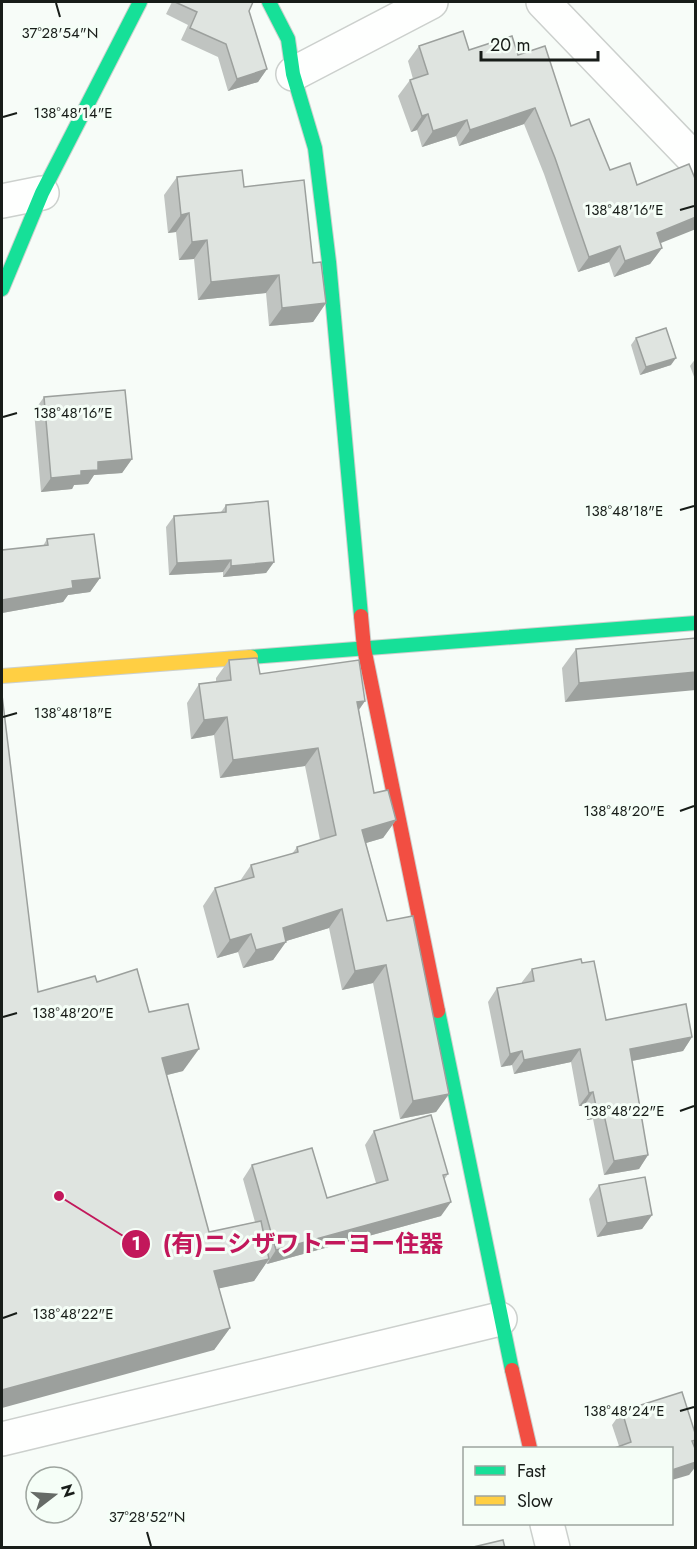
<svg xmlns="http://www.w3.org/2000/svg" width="697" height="1549" font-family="Jost,'Noto Sans JP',sans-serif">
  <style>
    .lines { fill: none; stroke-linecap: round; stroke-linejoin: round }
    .street-casing { stroke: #ccd0cd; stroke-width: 36 }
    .fast-casing { stroke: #ccd0cd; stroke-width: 16 }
    .slow-casing { stroke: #ccd0cd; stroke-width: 16 }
    .jam-casing { stroke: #ccd0cd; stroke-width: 16 }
    .street { stroke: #fefffe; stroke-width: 33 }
    .fast { stroke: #16e098; stroke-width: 14 }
    .slow { stroke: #ffcf43; stroke-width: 14 }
    .jam { stroke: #f24e42; stroke-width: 14 }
    .wall { fill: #c0c4c1 }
    .shaded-wall { fill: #9ca09d }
    .building { fill: #dfe4e0; stroke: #9ca09d; stroke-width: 1.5 }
    .ticks { fill: none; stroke: #181d19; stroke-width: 2 }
    .ticks-label { font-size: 15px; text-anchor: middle; fill: #181d19; stroke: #f5fef7; stroke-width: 6; stroke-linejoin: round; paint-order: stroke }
    .leader { fill: none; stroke: #c2185b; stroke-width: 2 }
    .callout-dot { fill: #c2185b; stroke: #f5fef7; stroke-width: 2 }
    .mark-label { font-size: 18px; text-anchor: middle; font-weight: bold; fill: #fff }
    .callout-label { font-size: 24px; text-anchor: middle; font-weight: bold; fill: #c2185b; stroke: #f5fef7; stroke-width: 6; stroke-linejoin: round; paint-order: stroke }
  </style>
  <rect width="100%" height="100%" fill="#f7fcf8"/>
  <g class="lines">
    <g class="street-casing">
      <g id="street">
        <path d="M543,2L696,161"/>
        <path d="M293,74L431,2"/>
        <path d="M2,201L42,193"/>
        <path d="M2,1439L500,1319"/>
        <path d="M547,1524L553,1548"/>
      </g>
    </g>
    <g class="fast-casing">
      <g id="fast">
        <path d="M269,2L288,39L293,74L315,148L329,262L361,616"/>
        <path d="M2,289L42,193L140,2"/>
        <path d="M251,657L696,623"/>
        <path d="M438,1011L512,1370"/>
      </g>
    </g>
    <g class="slow-casing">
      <path id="slow" d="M2,676L251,657"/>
    </g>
    <g class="jam-casing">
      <g id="jam">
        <path d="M361,616L364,648L438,1011"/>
        <path d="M512,1370L530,1448"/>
      </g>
    </g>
    <use href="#street" class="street"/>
    <use href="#fast" class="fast"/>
    <use href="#slow" class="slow"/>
    <use href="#jam" class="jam"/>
  </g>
  <g class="wall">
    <path d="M172,2H253L249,11L267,69L258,82L228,91L218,57L181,40L188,25L166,14Z"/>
    <path d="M419,46L518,55L571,126L610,170L637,185L662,248L650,264L614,277L609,262L578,272L544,174L524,124L459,146L456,136L422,147L417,130L411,132L398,96L410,80L413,79L408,61Z"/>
    <path d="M177,177L244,187L313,263L326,303L313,322L269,326L266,293L198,300L194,259L179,260L176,232L168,233L164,195Z"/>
    <path d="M636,338L671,365L640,375L631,345Z"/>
    <path d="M696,358V382L690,366Z"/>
    <path d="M44,397L132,459L122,473L94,475L88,484L74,485L72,489L41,492L34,411Z"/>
    <path d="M226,505L274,562L266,573L223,577V572L169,575L166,527L174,516L221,512Z"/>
    <path d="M47,539L100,578L90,592L68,595L63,602L2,613V550L43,546Z"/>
    <path d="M696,638L565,702L562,668L576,649Z"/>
    <path d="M229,660L260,674L365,701L359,710L374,793L396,820L383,838L366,843L387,921L449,1094L436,1112L400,1119L373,983L342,990L329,928L286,941L273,960L243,968L238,952L217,958L203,906L215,888L240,881L251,865L292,854L297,847L320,840L305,766L220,778L214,735L191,739L187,703L199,684L216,682V678Z"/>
    <path d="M582,963L606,1020L692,1037L683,1051L632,1061L648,1155L639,1169L604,1175L593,1119L587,1120L584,1106H579L571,1062L514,1074L512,1065L501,1067L488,1002L497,988L522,983V982L532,969Z"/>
    <path d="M97,982L149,1012L183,1071L167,1075L209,1232L255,1222L243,1179L252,1165L327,1198L376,1183L365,1145L374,1131L448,1174L444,1180L441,1216L267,1264L266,1263L254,1281L219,1288L230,1328L214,1350L38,992Z"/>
    <path d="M599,1185L652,1215L642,1229L597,1237L589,1199Z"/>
    <path d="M622,1411L696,1436V1441L693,1444L696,1451V1466L689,1475L619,1446L612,1425Z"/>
  </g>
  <g class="shaded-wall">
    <path d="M267,69L258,82L228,91L237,79Z"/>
    <path d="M535,108L524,124L459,146L470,130Z"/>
    <path d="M428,114L417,130L411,132L422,116Z"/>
    <path d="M467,120L456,136L422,147L433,131Z"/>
    <path d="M189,213L176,232L168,233L181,215Z"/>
    <path d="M696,217V229L646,249L657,233Z"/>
    <path d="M207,240L194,259L179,260L192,242Z"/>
    <path d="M620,246L609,262L578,272L589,257Z"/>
    <path d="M662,248L650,264L614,277L625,261Z"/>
    <path d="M279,275L266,293L198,300L211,282Z"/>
    <path d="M326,303L313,322L269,326L282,308Z"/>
    <path d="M676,358L671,365L640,375L646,367Z"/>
    <path d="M132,459L122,473L94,475L88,484L74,485L72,489L41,492L51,478L81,471L98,462Z"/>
    <path d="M231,560L223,572L169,575L177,563Z"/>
    <path d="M274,562L266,573L223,577L231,566Z"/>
    <path d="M100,578L90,592L68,595L63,602L2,613V600L72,581Z"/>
    <path d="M696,672V690L565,702L579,683Z"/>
    <path d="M365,701L352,719L357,702Z"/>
    <path d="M227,717L214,735L191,739L204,720Z"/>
    <path d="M318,748L305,766L220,778L233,760Z"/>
    <path d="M396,820L383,838L349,848L362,830Z"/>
    <path d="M342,909L329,928L270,946L283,928Z"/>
    <path d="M251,934L238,952L217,958L230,940Z"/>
    <path d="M286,942L273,960L243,968L256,950Z"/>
    <path d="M386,965L373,983L342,990L355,971Z"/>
    <path d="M692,1037L683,1051L621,1063L630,1049Z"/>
    <path d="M199,1049L183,1071L147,1080L162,1058Z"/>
    <path d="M580,1049L571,1062L514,1074L524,1060Z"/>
    <path d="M522,1051L512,1065L501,1067L510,1054Z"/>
    <path d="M593,1092L584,1106H579L589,1093Z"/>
    <path d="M449,1094L436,1112L400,1119L413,1101Z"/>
    <path d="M602,1105L593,1119L587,1120L596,1106Z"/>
    <path d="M648,1155L639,1169L604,1175L614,1161Z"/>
    <path d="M451,1202L441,1216L267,1264L276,1250Z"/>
    <path d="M652,1215L642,1229L597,1237L607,1223Z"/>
    <path d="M269,1259L254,1281L198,1293L214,1271Z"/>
    <path d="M230,1328L214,1350L2,1408V1390Z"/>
    <path d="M696,1462V1466L689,1475L672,1480V1470Z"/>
  </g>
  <g class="building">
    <path d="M175,2H253L249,11L267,69L237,79L226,44L190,28L197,12Z"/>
    <path d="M463,31L469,50L512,36L518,55L545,46L571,126L589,119L610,170L630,163L637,185L689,164L696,181V217L657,233L662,248L625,261L620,246L589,257L555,158L535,108L470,130L467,120L433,131L428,114L422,116L410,80L428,74L419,46Z"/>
    <path d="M242,170L244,187L304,180L313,263L321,262L326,303L282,308L279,275L211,282L207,240L192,242L189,213L181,215L177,177Z"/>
    <path d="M666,328L676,358L646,367L636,338Z"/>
    <path d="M125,390L132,459L98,462V470L81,471V475L51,478L44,397Z"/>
    <path d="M268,501L274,562L231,566V560L177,563L174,516L226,512V505Z"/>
    <path d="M94,534L100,578L72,581L73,588L2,600V550L48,545L47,539Z"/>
    <path d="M696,638V672L579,683L576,649Z"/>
    <path d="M257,658L260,674L359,660L365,701L357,702L374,793L388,790L396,820L362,830L387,921L413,916L449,1094L413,1101L386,965L355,971L342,909L283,928L286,942L256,950L251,934L230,940L215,888L254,877L251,865L298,852L297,847L336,835L318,748L233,760L227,717L204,720L199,684L231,680L229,660Z"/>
    <path d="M2,695L38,992L95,976L97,982L137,969L149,1012L188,1004L199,1049L162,1058L209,1232L261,1221L269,1259L214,1271L230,1328L2,1390Z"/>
    <path d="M581,959L582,963L594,961L606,1020L686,1004L692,1037L630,1049L648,1155L614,1161L602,1105L596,1106L593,1092L589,1093L580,1049L524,1060L522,1051L510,1054L497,988L534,981L532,969Z"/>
    <path d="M431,1115L448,1174L443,1175L451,1202L276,1250L252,1165L312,1148L327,1198L388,1180L374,1131Z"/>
    <path d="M645,1177L652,1215L607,1223L599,1185Z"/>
    <path d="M682,1392L696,1436V1440L692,1441L696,1451V1462L672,1470V1449H612L631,1442L622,1411Z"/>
    <path d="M503,1540L505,1548H469Z"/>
  </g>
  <path class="ticks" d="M56,3L60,17M3,117L17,113M680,210L694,206M3,417L17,413M680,510L694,506M3,717L17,713M680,811L694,806M3,1017L17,1013M680,1111L694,1106M3,1318L17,1313M680,1411L694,1407M147,1532L151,1546"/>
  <g class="ticks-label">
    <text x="60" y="38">37°28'54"N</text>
    <text x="73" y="118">138°48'14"E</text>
    <text x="624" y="215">138°48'16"E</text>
    <text x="73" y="418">138°48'16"E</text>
    <text x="624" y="516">138°48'18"E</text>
    <text x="73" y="718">138°48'18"E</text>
    <text x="624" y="816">138°48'20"E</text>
    <text x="73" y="1018">138°48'20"E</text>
    <text x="624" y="1116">138°48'22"E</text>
    <text x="73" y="1319">138°48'22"E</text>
    <text x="624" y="1416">138°48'24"E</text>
    <text x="147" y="1522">37°28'52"N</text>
  </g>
  <path class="leader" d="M59 1196L136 1244"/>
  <g class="callout-dot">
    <circle cx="59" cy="1196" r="6"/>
    <circle cx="136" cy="1244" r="15"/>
  </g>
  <g class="mark-label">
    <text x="136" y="1250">1</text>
  </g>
  <g class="callout-label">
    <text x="303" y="1252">(有)ニシザワトーヨー住器</text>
  </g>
  <rect width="697" height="1549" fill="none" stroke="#181d19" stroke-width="6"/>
  <rect x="463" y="1447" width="210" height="78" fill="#f5fef7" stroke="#9da49e" stroke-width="1.5"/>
  <rect x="475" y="1466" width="30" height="9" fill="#16e098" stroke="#9da49e" stroke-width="1.5"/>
  <text x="517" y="1477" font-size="18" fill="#181d19">Fast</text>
  <rect x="475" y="1496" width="30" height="9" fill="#ffcf43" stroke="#9da49e" stroke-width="1.5"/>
  <text x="517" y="1507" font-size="18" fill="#181d19">Slow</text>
  <g transform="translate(54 1495) rotate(73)"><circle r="28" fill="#f5fef7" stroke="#9da49e" stroke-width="1.5"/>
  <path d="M0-4.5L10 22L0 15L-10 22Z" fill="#666b67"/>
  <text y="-9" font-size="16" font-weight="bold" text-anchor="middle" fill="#181d19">N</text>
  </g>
  <path d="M481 51v9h117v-9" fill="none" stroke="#181d19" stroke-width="3"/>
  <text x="490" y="51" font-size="18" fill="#181d19" stroke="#f5fef7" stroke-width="4.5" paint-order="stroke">20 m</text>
</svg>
